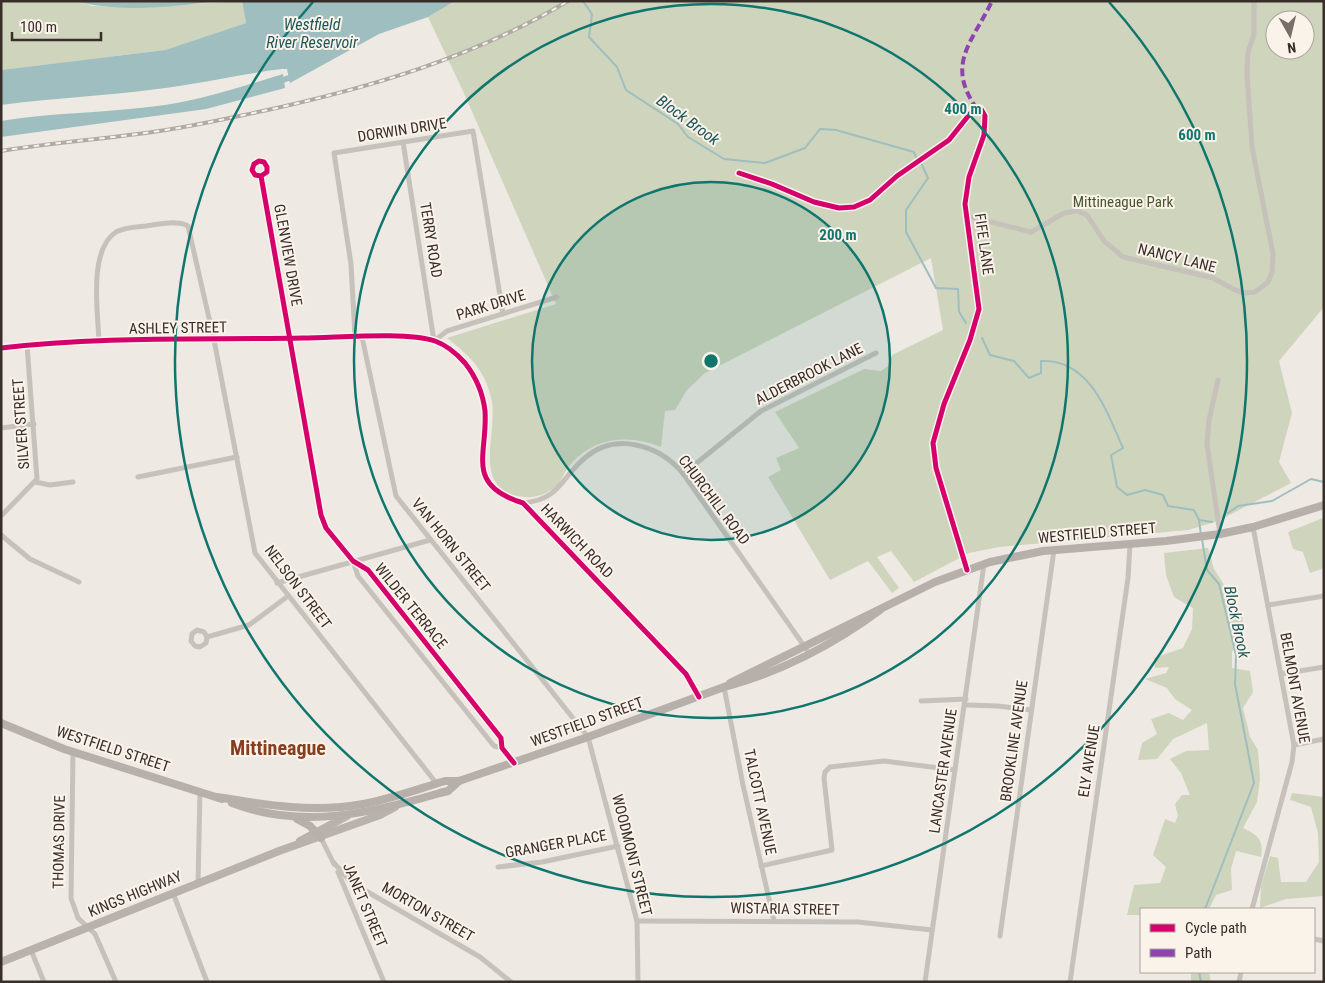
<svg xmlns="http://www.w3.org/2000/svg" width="1325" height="983" font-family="'Roboto Condensed',sans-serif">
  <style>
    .green { fill: #cfd4bc; fill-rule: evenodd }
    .water { fill: #9ebebf }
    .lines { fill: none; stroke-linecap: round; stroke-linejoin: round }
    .stream { stroke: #9ebebf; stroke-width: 2 }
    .canal { stroke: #9ebebf; stroke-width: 6 }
    .minor { stroke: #c7c1bb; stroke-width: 5 }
    .secondary { stroke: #b8b1ac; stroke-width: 8 }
    .primary { stroke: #b6afaa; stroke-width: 8 }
    .rail-casing { stroke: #afaaa5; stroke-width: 4 }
    .rail { stroke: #faf3ea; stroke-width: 2; stroke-dasharray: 5.5; stroke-linecap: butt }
    .quiet { stroke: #8e44ad; stroke-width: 4; stroke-dasharray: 8 4; stroke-linecap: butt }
    .cycleway-casing { stroke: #faf3ea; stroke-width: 8 }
    .cycleway { stroke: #d6006c; stroke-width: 5 }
    .ring { fill: none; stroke: #0f766e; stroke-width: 2.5 }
    .labels { text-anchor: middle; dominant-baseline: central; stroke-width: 4; stroke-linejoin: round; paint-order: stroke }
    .street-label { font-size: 15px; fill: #382e29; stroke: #faf3ea }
    .park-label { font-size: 15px; fill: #46572d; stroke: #faf3ea }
    .water-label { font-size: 16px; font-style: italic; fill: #1e555a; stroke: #faf3ea }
    .district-label { font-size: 20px; font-weight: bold; fill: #883d21; stroke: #faf3ea }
    .centre { fill: #0f766e; stroke: #faf3ea; stroke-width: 2.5 }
    .ring-label { font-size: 15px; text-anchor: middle; font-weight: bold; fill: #0f766e; stroke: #faf3ea; stroke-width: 4; stroke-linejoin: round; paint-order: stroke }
  </style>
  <rect width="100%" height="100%" fill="#eee9e3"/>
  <g class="green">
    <path d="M1,1H75L93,6L139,7L242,1L246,23L165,50L1,70Z"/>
    <path d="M455,1H1324V307L1279,361L1292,413L1279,462L1291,483L1218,521L1188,530L999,547L969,553L914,582L891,551L877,557L899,588L892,593L868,561L830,580L768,477L781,470L776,458L799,448L775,412L864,369L881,371L888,366L892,355L943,330L931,258L705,373L687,390L675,410L665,411L661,447C629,434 594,437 570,465C565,470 563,478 558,484C549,494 536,498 524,497C468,490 500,431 491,397C484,369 470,356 447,338L556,304L463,91L428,17ZM1275,20H1305V50H1275Z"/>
    <path d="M1323,518L1324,568L1310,573L1303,552L1293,549L1288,532Z"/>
    <path d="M1208,548L1214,569L1223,583L1231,610L1242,614L1244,635L1232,652V668L1250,671L1253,692L1243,708L1250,737L1258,750L1260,779L1257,802L1243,828C1258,835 1264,840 1261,857L1236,851L1231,869L1232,890L1216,895L1209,909H1141V915H1127L1134,885L1160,883L1166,867L1153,855L1165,819L1175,823L1178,816L1175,804L1182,795H1190L1181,773L1170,759L1186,751L1209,750L1207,723L1173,739L1157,759L1138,760L1142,743L1157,734L1151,719L1169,713L1183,720L1192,710L1175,699L1167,688L1145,679L1166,673L1169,667L1155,668L1154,658L1183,648L1192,629L1193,608L1174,597L1166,575L1164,553Z"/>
    <path d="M1292,793L1324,797V896L1286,899L1260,908L1261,886L1270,856L1278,858L1281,882H1306L1319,862L1318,833L1311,807L1290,800Z"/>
    <path d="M1191,972H1209L1211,982H1191Z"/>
  </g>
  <g class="water">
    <path d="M75,1H217C171,7 120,13 75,1Z"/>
    <path d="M242,1H455L428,17L379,34L290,83L287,69H282C240,74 199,84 157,89C105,96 53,98 1,105V70L165,50L246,23Z"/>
    <path d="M283,74L285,88L206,109L1,137V121C55,112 111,113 165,105C205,99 244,86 283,74Z"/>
  </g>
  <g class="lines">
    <g class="stream">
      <path d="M583,1L592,14L589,37L617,67L626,90L678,124L688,137L724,159L765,163L805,148L820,129L836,130L914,152L916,157"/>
      <path d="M921,163L928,178L906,210V232L936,288L958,289L959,312L966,323"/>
      <path d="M982,338L990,355L1014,361L1029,378L1041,373V361C1089,358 1107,412 1123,448L1111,455L1117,487L1127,495L1145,490L1163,495L1168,506L1194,510L1199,520L1201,535"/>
      <path d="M1228,513L1238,506L1272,501L1311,479L1324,482"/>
      <path d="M1199,520L1212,522"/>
      <path d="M1202,539L1207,570L1219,584L1236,655L1235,684L1254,783L1205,909"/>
      <path d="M1199,972L1201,982"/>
    </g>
    <path class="canal" d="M276,82L289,78"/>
    <g class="minor">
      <path d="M403,142L434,341"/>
      <path d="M739,173L772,184L814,202L839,208L854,207L870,200L897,176L949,140L973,110L981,109L985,116L984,135L969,177L965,204L979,309L970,340L944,404L933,443L936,468L967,570"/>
      <path d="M261,176L267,172V167L264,162L259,161L254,164L252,170L255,175L261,176L321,515L326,528L353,561L368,570L501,738L502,748L514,763"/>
      <path d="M967,216L1031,232L1064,213L1077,211L1087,215L1104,241L1123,257L1213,278L1235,290L1245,293L1255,292L1268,282L1272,272L1273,254L1252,147L1247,74L1248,52L1254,34V1"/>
      <path d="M355,337L351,264L334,153L473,131L503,314"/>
      <path d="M362,337L396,496L588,737L637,921L638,982"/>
      <path d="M434,341L447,331L557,297"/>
      <path d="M99,342C98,313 88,250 116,232C125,227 136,227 146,226C158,224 177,220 188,226L214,340L255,553L437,784"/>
      <path d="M1,348C101,336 203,340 303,338C336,338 405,331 435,341C446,345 457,354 465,363C476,377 483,394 485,411C488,454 464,485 523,503L686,674L699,697"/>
      <path d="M1218,380L1209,420L1207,444L1220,534"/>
      <path d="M1,428L34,424"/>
      <path d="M683,474L761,411L876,353"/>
      <path d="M138,477L237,457"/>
      <path d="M35,482L50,485L73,482"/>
      <path d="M523,503C560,500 561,477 586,457C616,432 658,445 682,472L809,653"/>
      <path d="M1,516L37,479L27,345"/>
      <path d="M1,535L30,559L79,582"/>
      <path d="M353,561L358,576L494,746L502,748"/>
      <path d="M277,583L430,540"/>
      <path d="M1268,605L1324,596"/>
      <path d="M207,637L204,632L197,630L192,634L191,641L195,646L200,647L206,643L207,637L249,625L288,596"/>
      <path d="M1281,674L1324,667"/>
      <path d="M724,687L743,785L774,921"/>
      <path d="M921,701L966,699"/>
      <path d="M965,705L998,706L1031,710"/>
      <path d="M1294,745L1324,739"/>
      <path d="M73,752L71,898L78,918L95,934L116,982"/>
      <path d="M321,838L334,864"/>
      <path d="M334,863L352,883L480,957L511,982"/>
      <path d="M761,866L832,850L824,778L825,772L830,767L884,761L955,770"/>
      <path d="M498,867L542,862L618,846"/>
      <path d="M338,872L384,982"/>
      <path d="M198,884L200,791"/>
      <path d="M173,893L207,982"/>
      <path d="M1252,909L1292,762L1294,745L1253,527"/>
      <path d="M637,921L858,922L932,930"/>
      <path d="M1000,936L1054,550"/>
      <path d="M1314,939L1324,941"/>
      <path d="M31,950L44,982"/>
      <path d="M925,982L984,564"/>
      <path d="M1070,982L1128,578L1130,544"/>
      <path d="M1239,982L1241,972"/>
    </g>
    <g class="secondary">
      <path d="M300,841L347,816"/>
      <path d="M1,962L279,851L380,815L395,807"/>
    </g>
    <g class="primary">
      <path d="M730,683L935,582L990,562L1043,551L1166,541L1220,534L1253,527L1324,505"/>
      <path d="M1,723L64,749L222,799"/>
      <path d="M217,797C266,805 314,813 363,804C391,799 418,789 445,781H459L588,737L724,687C779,673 834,644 880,610"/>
      <path d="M232,803C302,830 372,813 440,793L448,791L459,781"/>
      <path d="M297,819L310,826L321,838"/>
    </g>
    <g class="rail-casing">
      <path id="rail" d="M1,151C54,142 107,139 159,131C194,126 229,118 263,111C369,88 475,57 568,1"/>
    </g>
    <use href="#rail" class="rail"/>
    <path class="quiet" d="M977,109C945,64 972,43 992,1"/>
    <g class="cycleway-casing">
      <g id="cycleway">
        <path d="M739,173L772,184L814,202L839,208L854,207L870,200L897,176L949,140L973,110L981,109L985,116L984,135L969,177L965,204L979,309L970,340L944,404L933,443L936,468L967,570"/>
        <path d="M261,176L267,172V167L264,162L259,161L254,164L252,170L255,175L261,176L321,515L326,528L353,561L368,570L501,738L502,748L514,763"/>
        <path d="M1,348C101,336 203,340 303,338C336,338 405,331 435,341C446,345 457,354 465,363C476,377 483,394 485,411C488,454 464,485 523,503L686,674L699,697"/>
      </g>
    </g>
    <use href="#cycleway" class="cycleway"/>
  </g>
  <circle cx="711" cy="361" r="179" fill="#0f766e" fill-opacity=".12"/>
  <g class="ring">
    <circle cx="711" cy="361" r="179"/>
    <circle cx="711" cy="361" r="357"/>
    <path d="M1109 2A536 536 0 1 1 313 2"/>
  </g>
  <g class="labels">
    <g class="street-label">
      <text transform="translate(402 130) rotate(-9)">DORWIN DRIVE</text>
      <text transform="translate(431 240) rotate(81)">TERRY ROAD</text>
      <text transform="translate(984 244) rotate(82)">FIFE LANE</text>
      <text transform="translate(288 255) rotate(80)">GLENVIEW DRIVE</text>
      <text transform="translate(1177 258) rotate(14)">NANCY LANE</text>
      <text transform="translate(491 305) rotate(-17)">PARK DRIVE</text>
      <text transform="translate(178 328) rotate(-1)">ASHLEY STREET</text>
      <text transform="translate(809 374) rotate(-27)">ALDERBROOK LANE</text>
      <text transform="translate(21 424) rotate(-94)">SILVER STREET</text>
      <text transform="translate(714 500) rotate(53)">CHURCHILL ROAD</text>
      <text transform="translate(1097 533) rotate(-5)">WESTFIELD STREET</text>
      <text transform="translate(577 541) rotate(46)">HARWICH ROAD</text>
      <text transform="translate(451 545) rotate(51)">VAN HORN STREET</text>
      <text transform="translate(298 587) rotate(53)">NELSON STREET</text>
      <text transform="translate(411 606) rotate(51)">WILDER TERRACE</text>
      <text transform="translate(1295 688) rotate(80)">BELMONT AVENUE</text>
      <text transform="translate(587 722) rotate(-20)">WESTFIELD STREET</text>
      <text transform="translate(1014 741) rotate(-82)">BROOKLINE AVENUE</text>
      <text transform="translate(113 749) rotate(18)">WESTFIELD STREET</text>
      <text transform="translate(1089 761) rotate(-81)">ELY AVENUE</text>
      <text transform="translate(943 771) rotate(-82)">LANCASTER AVENUE</text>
      <text transform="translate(760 802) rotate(78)">TALCOTT AVENUE</text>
      <text transform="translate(59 842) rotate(-89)">THOMAS DRIVE</text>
      <text transform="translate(556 844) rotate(-10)">GRANGER PLACE</text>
      <text transform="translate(632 855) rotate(76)">WOODMONT STREET</text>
      <text transform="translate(135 894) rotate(-22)">KINGS HIGHWAY</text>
      <text transform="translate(365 905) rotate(67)">JANET STREET</text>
      <text transform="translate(785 909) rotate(1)">WISTARIA STREET</text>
      <text transform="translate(428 912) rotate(30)">MORTON STREET</text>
    </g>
    <g class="park-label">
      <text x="1123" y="202">Mittineague Park</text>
    </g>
    <g class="water-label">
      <text x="312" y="24">Westfield<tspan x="312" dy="18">River Reservoir</tspan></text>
      <text transform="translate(688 120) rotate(36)">Block Brook</text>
      <text transform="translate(1237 622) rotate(78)">Block Brook</text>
    </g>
    <g class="district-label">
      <text x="278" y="748">Mittineague</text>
    </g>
  </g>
  <circle cx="711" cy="361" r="8" class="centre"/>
  <g class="ring-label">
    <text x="963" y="114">400 m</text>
    <text x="1197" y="140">600 m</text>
    <text x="838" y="240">200 m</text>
  </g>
  <rect width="1325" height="983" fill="none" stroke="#382e29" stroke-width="5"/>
  <rect x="1140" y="908" width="175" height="65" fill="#faf3ea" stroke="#aca49d"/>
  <rect x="1150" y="924" width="25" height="8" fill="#d6006c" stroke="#aca49d"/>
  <text x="1185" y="933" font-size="15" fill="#382e29">Cycle path</text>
  <rect x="1150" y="949" width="25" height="8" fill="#8e44ad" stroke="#aca49d"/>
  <text x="1185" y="958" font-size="15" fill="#382e29">Path</text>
  <g transform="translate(1290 35) rotate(172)"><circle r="24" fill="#faf3ea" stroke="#aca49d"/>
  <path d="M0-4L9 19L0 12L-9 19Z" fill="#786f6a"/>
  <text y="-8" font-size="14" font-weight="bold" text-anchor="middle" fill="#382e29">N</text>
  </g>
  <path d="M12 32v8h89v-8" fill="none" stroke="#382e29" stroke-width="2.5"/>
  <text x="20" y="32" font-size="15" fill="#382e29" stroke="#faf3ea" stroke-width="4" paint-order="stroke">100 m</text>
</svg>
